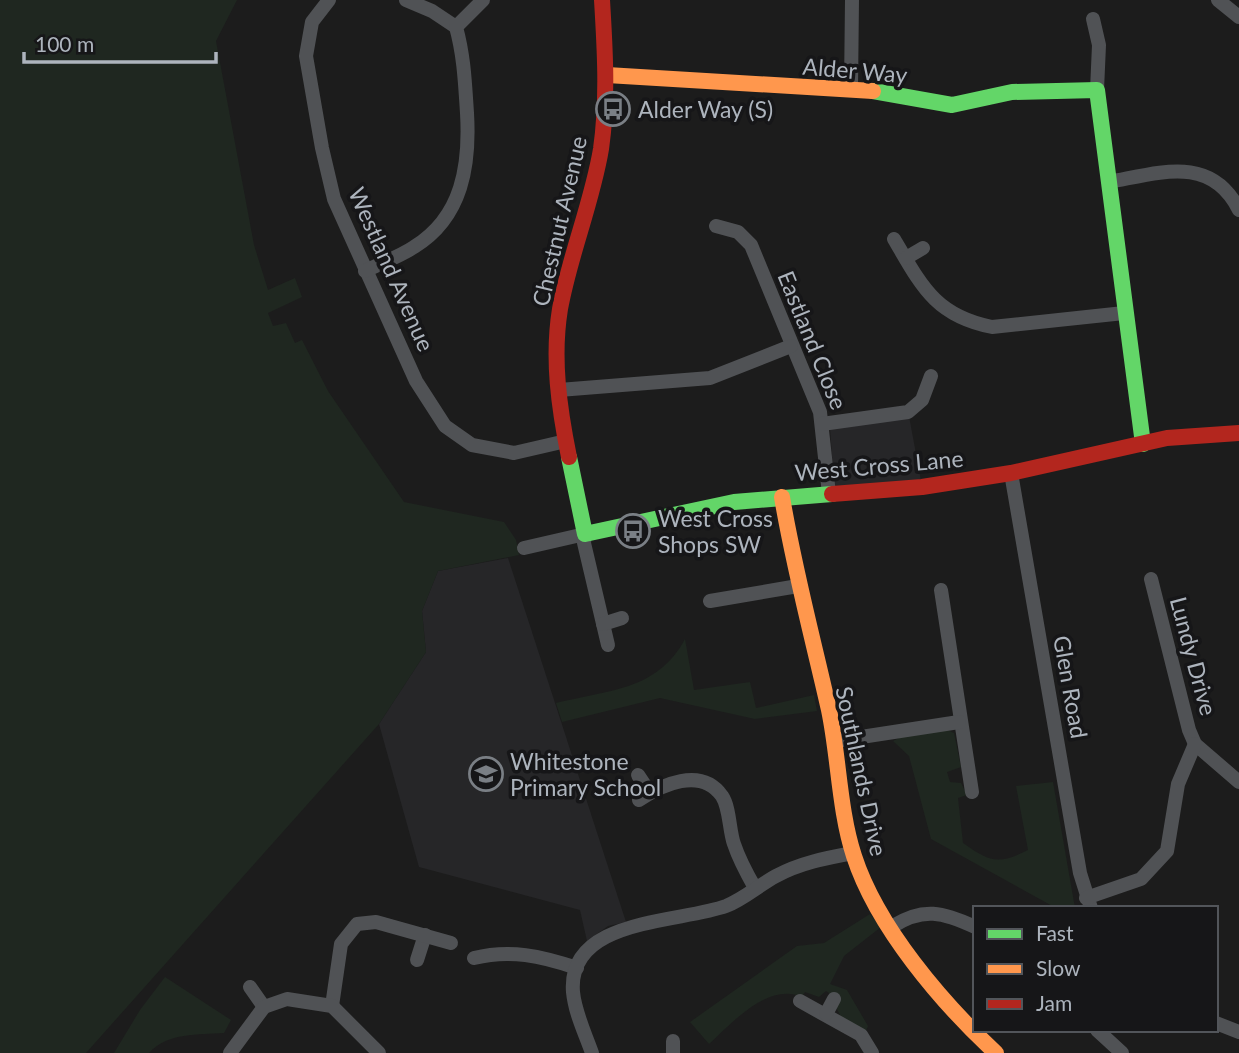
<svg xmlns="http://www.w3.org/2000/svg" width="1239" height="1053" font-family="Lato,sans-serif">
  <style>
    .built { fill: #262628 }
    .green { fill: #1f2720 }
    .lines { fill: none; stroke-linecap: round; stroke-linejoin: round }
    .street { stroke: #505255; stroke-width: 14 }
    .fast { stroke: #63d668; stroke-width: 16 }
    .slow { stroke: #ff974d; stroke-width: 16 }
    .jam { stroke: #b3261e; stroke-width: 16 }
    .labels { text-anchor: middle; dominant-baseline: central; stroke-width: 7; stroke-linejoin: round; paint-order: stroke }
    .street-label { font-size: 23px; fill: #adb4bd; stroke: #161618 }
    .poi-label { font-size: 23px; fill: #adb4bd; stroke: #161618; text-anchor: start }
  </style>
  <rect width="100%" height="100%" fill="#1c1c1c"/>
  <g class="built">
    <path d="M909,416L921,481L834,486L830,428Z"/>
    <path d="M508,558L626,922L608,926L587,941L580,910L419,867L379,724L426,652L422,611L438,571Z"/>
  </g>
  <g class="green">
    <path d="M0,0H237L216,41L254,245L268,290L295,278L302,297L268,313L273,326L286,323L295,343L302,340L328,391L404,502L504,522L516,540L519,555L438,571L422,611L426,652L379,724L86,1053H0Z"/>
    <path d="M685,639L694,690L750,682L756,708L814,695L817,711L755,719L660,698L562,722L556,703C608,690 657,691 685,639Z"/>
    <path d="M943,728L954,733L961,767L947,772L950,782L961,783L967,795L958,798L963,843C990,862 998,865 1028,850L1016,786L1053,782L1075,908H1056L931,839L909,756L893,741L905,735Z"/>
    <path d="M870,914L881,927L844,956L830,984L847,990L868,1026L865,1033L841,1017L836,1007L839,1000L826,991L819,997L805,992L802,997C768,982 732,1023 709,1044L690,1022L797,946L824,943Z"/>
    <path d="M165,977L231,1020L224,1033C198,1035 168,1032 149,1053H114L140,1010Z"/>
  </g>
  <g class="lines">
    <g class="street">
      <path d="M329,0L312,22L306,56L322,148L334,199L416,381L445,426L472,445L514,453L566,441"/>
      <path d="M406,0L432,11L456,27"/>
      <path d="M1218,0L1239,17"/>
      <path d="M1093,19L1099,45L1097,90"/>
      <path d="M851,89L852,0"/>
      <path d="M1109,182C1159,173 1211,154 1239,210"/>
      <path d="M716,226L738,232L751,245L820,412L829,494"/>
      <path d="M894,239C921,285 935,316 992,327L1124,313"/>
      <path d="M906,258L923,248"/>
      <path d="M365,271C381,263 399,257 414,247C463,217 470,164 467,113C465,83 464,56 456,27L483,0"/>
      <path d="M559,390L710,378L791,346"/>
      <path d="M822,424L908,412L922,400L931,376"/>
      <path d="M1011,473L1080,873L1091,908"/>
      <path d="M524,548L585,534L584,543L608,645"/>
      <path d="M1151,579L1189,730L1195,744L1239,782"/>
      <path d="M941,590L972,792"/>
      <path d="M710,601L798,586"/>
      <path d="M603,624L622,618"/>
      <path d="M835,741L959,722"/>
      <path d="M638,775L650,793"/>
      <path d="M639,800C661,785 701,766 722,796C730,808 729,830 734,844C739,859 747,874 755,888"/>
      <path d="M1086,898L1141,879L1167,851L1178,784L1195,744"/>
      <path d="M893,926C923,907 943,912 975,927"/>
      <path d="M474,958C510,949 541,956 577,968"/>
      <path d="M417,960L425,935"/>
      <path d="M250,987L264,1007"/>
      <path d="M800,1001L861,1035L872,1053"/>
      <path d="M332,1006L341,944L357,924L376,922L451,943"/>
      <path d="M826,1014L834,999"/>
      <path d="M1216,1023L1239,1032"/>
      <path d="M1097,1030L1122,1053"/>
      <path d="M673,1041V1053"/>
      <path d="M230,1053L264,1007L287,999L332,1006L379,1053"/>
      <path d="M592,1053C585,1033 575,1013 573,992C567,918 679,923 726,906C744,899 759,885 776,876C800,863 826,858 853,853"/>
    </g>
    <g class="fast">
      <path d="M873,91L952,105L1012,92L1097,90L1143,444"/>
      <path d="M569,457L585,534L734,502L832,494"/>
    </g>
    <g class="slow">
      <path d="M607,75L873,91"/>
      <path d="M782,497C794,569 813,639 829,710C839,758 839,810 854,856C877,927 942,1003 996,1053"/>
    </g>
    <g class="jam">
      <path d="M569,457C559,408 552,358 560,309C570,254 592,203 601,149C608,100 605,49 602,0"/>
      <path d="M832,494L922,487L1011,473L1167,438L1239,433"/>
    </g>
  </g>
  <defs>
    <g id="bus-ring" transform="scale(1.75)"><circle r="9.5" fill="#161618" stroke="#7a7f85" stroke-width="1.5"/><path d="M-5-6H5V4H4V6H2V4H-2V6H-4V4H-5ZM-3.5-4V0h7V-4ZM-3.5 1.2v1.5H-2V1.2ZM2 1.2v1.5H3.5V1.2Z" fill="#7a7f85"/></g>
    <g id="school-ring" transform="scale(1.75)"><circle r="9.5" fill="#161618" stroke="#7a7f85" stroke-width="1.5"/><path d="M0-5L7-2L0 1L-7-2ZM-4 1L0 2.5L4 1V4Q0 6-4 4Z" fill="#7a7f85"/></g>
  </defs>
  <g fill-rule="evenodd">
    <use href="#bus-ring" x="613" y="109"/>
    <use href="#bus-ring" x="633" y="531"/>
    <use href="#school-ring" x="486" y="774"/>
  </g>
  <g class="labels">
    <g class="street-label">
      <text transform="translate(855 70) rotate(5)">Alder Way</text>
      <text transform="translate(559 221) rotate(-77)">Chestnut Avenue</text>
      <text transform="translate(392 269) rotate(66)">Westland Avenue</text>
      <text transform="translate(813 340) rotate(68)">Eastland Close</text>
      <text transform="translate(879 465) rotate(-5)">West Cross Lane</text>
      <text transform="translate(1194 656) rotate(75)">Lundy Drive</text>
      <text transform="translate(1071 687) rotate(80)">Glen Road</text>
      <text transform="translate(862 771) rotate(78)">Southlands Drive</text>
    </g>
    <g class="poi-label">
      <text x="638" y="109">Alder Way (S)</text>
      <text x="658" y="518">West Cross<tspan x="658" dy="26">Shops SW</tspan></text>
      <text x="510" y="761">Whitestone<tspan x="510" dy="26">Primary School</tspan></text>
    </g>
  </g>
  <rect x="973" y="906" width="245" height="126" fill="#161618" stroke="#52555a" stroke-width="2"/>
  <rect x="987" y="929" width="35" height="10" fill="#63d668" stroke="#52555a" stroke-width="2"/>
  <text x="1036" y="941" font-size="21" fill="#adb4bd">Fast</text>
  <rect x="987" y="964" width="35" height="10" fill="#ff974d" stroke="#52555a" stroke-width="2"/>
  <text x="1036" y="976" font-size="21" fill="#adb4bd">Slow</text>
  <rect x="987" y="999" width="35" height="10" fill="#b3261e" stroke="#52555a" stroke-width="2"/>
  <text x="1036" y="1011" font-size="21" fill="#adb4bd">Jam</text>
  <path d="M24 52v10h192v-10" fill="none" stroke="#adb4bd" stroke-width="3.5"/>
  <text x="35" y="52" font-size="21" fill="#adb4bd" stroke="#161618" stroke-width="5" paint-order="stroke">100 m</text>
</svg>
